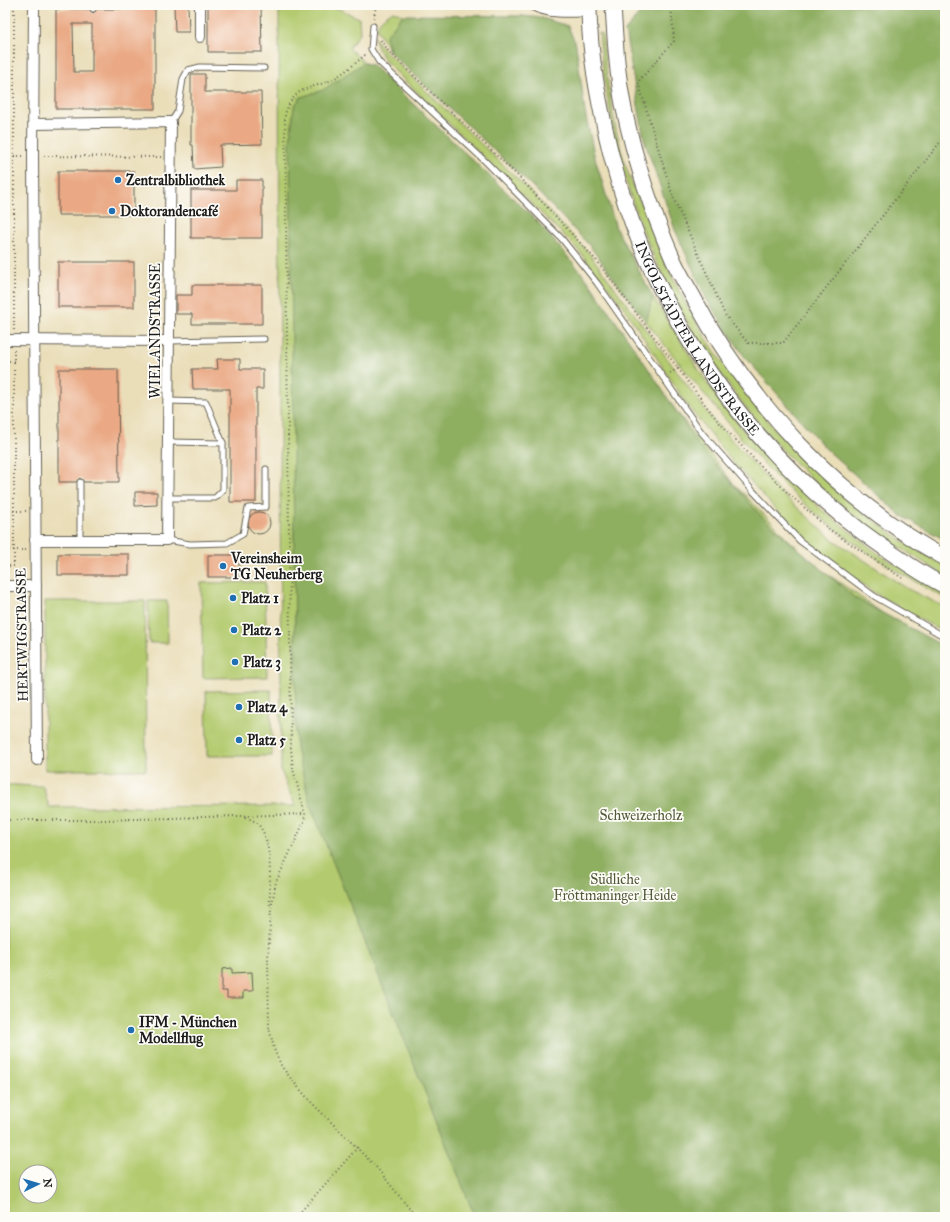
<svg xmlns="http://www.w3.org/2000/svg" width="950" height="1222" font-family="'IM FELL Great Primer',serif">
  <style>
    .green { fill: #b3ca6e; stroke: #687345; fill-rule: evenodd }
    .forest { fill: #8eae61; stroke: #55653e }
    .building { fill: #eaa984; fill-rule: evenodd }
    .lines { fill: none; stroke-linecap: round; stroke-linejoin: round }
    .service-casing { stroke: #646053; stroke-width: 7 }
    .minor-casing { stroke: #646053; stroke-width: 12 }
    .primary-casing { stroke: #646053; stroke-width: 17 }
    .path { stroke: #646053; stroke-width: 2; stroke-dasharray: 1 3; stroke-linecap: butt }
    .service { stroke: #fff; stroke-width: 5 }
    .minor { stroke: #fff; stroke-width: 10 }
    .primary { stroke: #fff; stroke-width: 15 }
    .poi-dot { fill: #1f6fb2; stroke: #fdfcf7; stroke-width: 1.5 }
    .labels { text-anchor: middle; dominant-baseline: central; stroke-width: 3.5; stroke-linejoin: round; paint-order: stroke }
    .poi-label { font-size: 14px; font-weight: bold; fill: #1c1c1c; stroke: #fdfcf7; text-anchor: start }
    .street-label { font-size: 14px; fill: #1c1c1c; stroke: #fdfcf7 }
    .park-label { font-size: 14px; fill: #515939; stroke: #fdfcf7 }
  </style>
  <rect width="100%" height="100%" fill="#fdfcf7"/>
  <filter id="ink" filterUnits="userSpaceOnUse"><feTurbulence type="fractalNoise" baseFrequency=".025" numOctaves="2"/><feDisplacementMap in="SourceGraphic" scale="8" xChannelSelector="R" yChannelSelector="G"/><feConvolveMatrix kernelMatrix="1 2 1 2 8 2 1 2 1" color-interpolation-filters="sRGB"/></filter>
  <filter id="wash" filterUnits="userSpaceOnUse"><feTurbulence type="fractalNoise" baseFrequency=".012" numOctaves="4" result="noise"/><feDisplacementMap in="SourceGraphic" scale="16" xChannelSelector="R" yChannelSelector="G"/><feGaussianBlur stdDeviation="0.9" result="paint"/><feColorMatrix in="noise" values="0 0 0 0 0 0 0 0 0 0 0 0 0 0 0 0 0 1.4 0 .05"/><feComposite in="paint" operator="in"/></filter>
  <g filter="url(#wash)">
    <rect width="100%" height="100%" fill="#eadeb9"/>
    <g class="green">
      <path d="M279,5H330L359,18L360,33L349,48L519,212L733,483L790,541L821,569L899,625L945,1217H5V785C18,784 30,787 43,786L49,807L295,806L281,771ZM26,1172H50V1196H26Z"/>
      <path d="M393,11L403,15L386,36L390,52L377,29C378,19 386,16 393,11Z"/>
      <path d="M599,33L602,34C607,77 612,122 625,164C631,183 640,201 648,219C656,238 663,258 672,277C730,395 829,503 945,566V575C902,550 858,522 821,488C720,395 642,269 614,133C607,100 602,67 599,33Z"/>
      <path d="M374,37L385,51L531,192L589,253L712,419L779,491L832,539L908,589L945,607V633L873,592L798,534L732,461L690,409L623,306L575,246L388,64L378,49Z"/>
      <path d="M653,297L707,383L746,434L822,510L880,555L945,594V598C881,565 813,518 765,465C723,419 685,370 646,322Z"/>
      <path d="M265,582L267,677L203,678L201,583Z"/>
      <path d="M45,601H145L146,770H45Z"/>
      <path d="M148,601H167L168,643H149Z"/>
      <path d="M271,690L272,756H207L206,691Z"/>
    </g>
    <g class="forest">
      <path d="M643,5H945V540L900,515L826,449L744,356L707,300L675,230L644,139L625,31L645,7Z"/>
      <path d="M403,15L522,16L542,18L568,26L576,45L585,112L595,158L616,228L653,297L646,322L589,245L533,187L390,52L386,36Z"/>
      <path d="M363,63L372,65L536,220L586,278L650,371L699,446L763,518L855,598L945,647V1217H475L311,807L296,748L290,141L294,106L301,97L323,90Z"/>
    </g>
    <g id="blocks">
      <g class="building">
        <path d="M188,5L189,32H175L174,6Z"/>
        <path d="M208,5H261L262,52H208Z"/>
        <path d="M56,9H89L93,13L97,9H155V109H56ZM73,24H92V72H74Z"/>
        <path d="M191,74H205V92H261L262,144L220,145L221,167L194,169L193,145H191Z"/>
        <rect x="58" y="171" width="76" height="44"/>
        <path d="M236,180H262V238H191V190H236Z"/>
        <rect x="58" y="262" width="76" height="45"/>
        <path d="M192,285H262V324H192V314H176V295H192Z"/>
        <path d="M217,359H240V369H263V389H256V502H230V389H193L192,369H218Z"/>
        <path d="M59,369H118L119,482H84L80,478L76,482H59Z"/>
        <path d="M135,492H157V505L135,506Z"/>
        <circle cx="259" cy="523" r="11"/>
        <rect x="58" y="554" width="71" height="21"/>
        <rect x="208" y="555" width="31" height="22"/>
        <path d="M232,968V973L252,972L253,991H243V998H227V991H222V969Z"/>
      </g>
    </g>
  </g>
  <g filter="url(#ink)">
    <use href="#blocks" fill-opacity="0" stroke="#646053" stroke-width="1"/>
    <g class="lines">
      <g class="service-casing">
        <g id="service">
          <path d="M93,5V9"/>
          <path d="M635,5H644"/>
          <path d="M373,26L371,49L379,62L486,162L562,239L597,283L702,433L753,491L800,541L874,596L945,637"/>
          <path d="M171,122L178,111L183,79L188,70L200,67L264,68"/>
          <path d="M169,341L264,339"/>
          <path d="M168,442L223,443L206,402L168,401"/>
          <path d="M168,498H215L223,490V443"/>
          <path d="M80,539V482"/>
          <path d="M167,540L190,544L227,543L243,534L248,508L266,507V469"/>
        </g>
      </g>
      <g class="minor-casing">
        <g id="minor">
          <path d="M34,5L33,156L37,760"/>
          <path d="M200,5V37"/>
          <path d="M533,5C549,14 571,12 589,11"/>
          <path d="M34,124L171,122L167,540H35"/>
          <path d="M5,340L169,341"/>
          <path d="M5,586H36"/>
        </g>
      </g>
      <g class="primary-casing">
        <g id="primary">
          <path id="s1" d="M589,5C589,43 595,82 603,119C636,284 727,429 861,531C888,551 916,571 945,586"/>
          <path d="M613,5C615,40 617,75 624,109C635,160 651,209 672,257C677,269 684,281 691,293C748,402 837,498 945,558"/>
        </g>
      </g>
      <g class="path">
        <path d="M671,5L674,41L638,82L673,197L725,315L748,343H783L945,136"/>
        <path d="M374,18L376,5"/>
        <path d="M381,40L389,52L518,176L596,260L717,420L753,458L790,495L830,530L902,578"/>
        <path d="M365,55C356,63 345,72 335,78C312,91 294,83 285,115L291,749L293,769L305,814L304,822L276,882L271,909L268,958L269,1028L275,1052L282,1067L292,1080L310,1101L377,1168L416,1217"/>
        <path d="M14,156H23"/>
        <path d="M44,156L161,157"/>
        <path d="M14,330V5"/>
        <path d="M5,361H14"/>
        <path d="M670,373L679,368"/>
        <path d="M5,511H26"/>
        <path d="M5,550H26"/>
        <path d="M5,566H14V350"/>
        <path d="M246,817C250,819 254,821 257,823C274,840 269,883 270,906"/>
        <path d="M5,820H103L305,814"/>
        <path d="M296,1217L358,1147"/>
      </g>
      <use href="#service" class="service"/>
      <use href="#minor" class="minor"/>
      <use href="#primary" class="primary"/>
    </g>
  </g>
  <g class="poi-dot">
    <circle cx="118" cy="180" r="4"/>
    <circle cx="112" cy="211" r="4"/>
    <circle cx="223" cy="566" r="4"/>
    <circle cx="233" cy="598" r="4"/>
    <circle cx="234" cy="630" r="4"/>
    <circle cx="235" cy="662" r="4"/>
    <circle cx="239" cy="707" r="4"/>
    <circle cx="239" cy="740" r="4"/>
    <circle cx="131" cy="1030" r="4"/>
  </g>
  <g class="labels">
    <g class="poi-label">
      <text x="126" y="180">Zentralbibliothek</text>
      <text x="120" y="211">Doktorandencafé</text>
      <text x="231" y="558">Vereinsheim<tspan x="231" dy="16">TG Neuherberg</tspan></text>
      <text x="241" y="598">Platz 1</text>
      <text x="242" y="630">Platz 2</text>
      <text x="243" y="662">Platz 3</text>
      <text x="247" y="707">Platz 4</text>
      <text x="247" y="740">Platz 5</text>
      <text x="139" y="1022">IFM - München<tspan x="139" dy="16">Modellflug</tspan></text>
    </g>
    <g class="street-label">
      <text transform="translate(155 331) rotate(-90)">WIELANDSTRASSE</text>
      <text stroke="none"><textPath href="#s1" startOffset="356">INGOLSTÄDTER LANDSTRASSE</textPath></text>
      <text transform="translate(22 635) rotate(-91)">HERTWIGSTRASSE</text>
    </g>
    <g class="park-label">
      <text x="641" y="815">Schweizerholz</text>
      <text x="615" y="879">Südliche<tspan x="615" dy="16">Fröttmaninger Heide</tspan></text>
    </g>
  </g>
  <rect width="950" height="1222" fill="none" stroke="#fdfcf7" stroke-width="20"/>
  <g transform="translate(38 1184) rotate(85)"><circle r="19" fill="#fdfcf7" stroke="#a3a29f"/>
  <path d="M0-3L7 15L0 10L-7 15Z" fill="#1f6fb2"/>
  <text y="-6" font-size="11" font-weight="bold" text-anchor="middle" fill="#1c1c1c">N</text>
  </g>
</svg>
